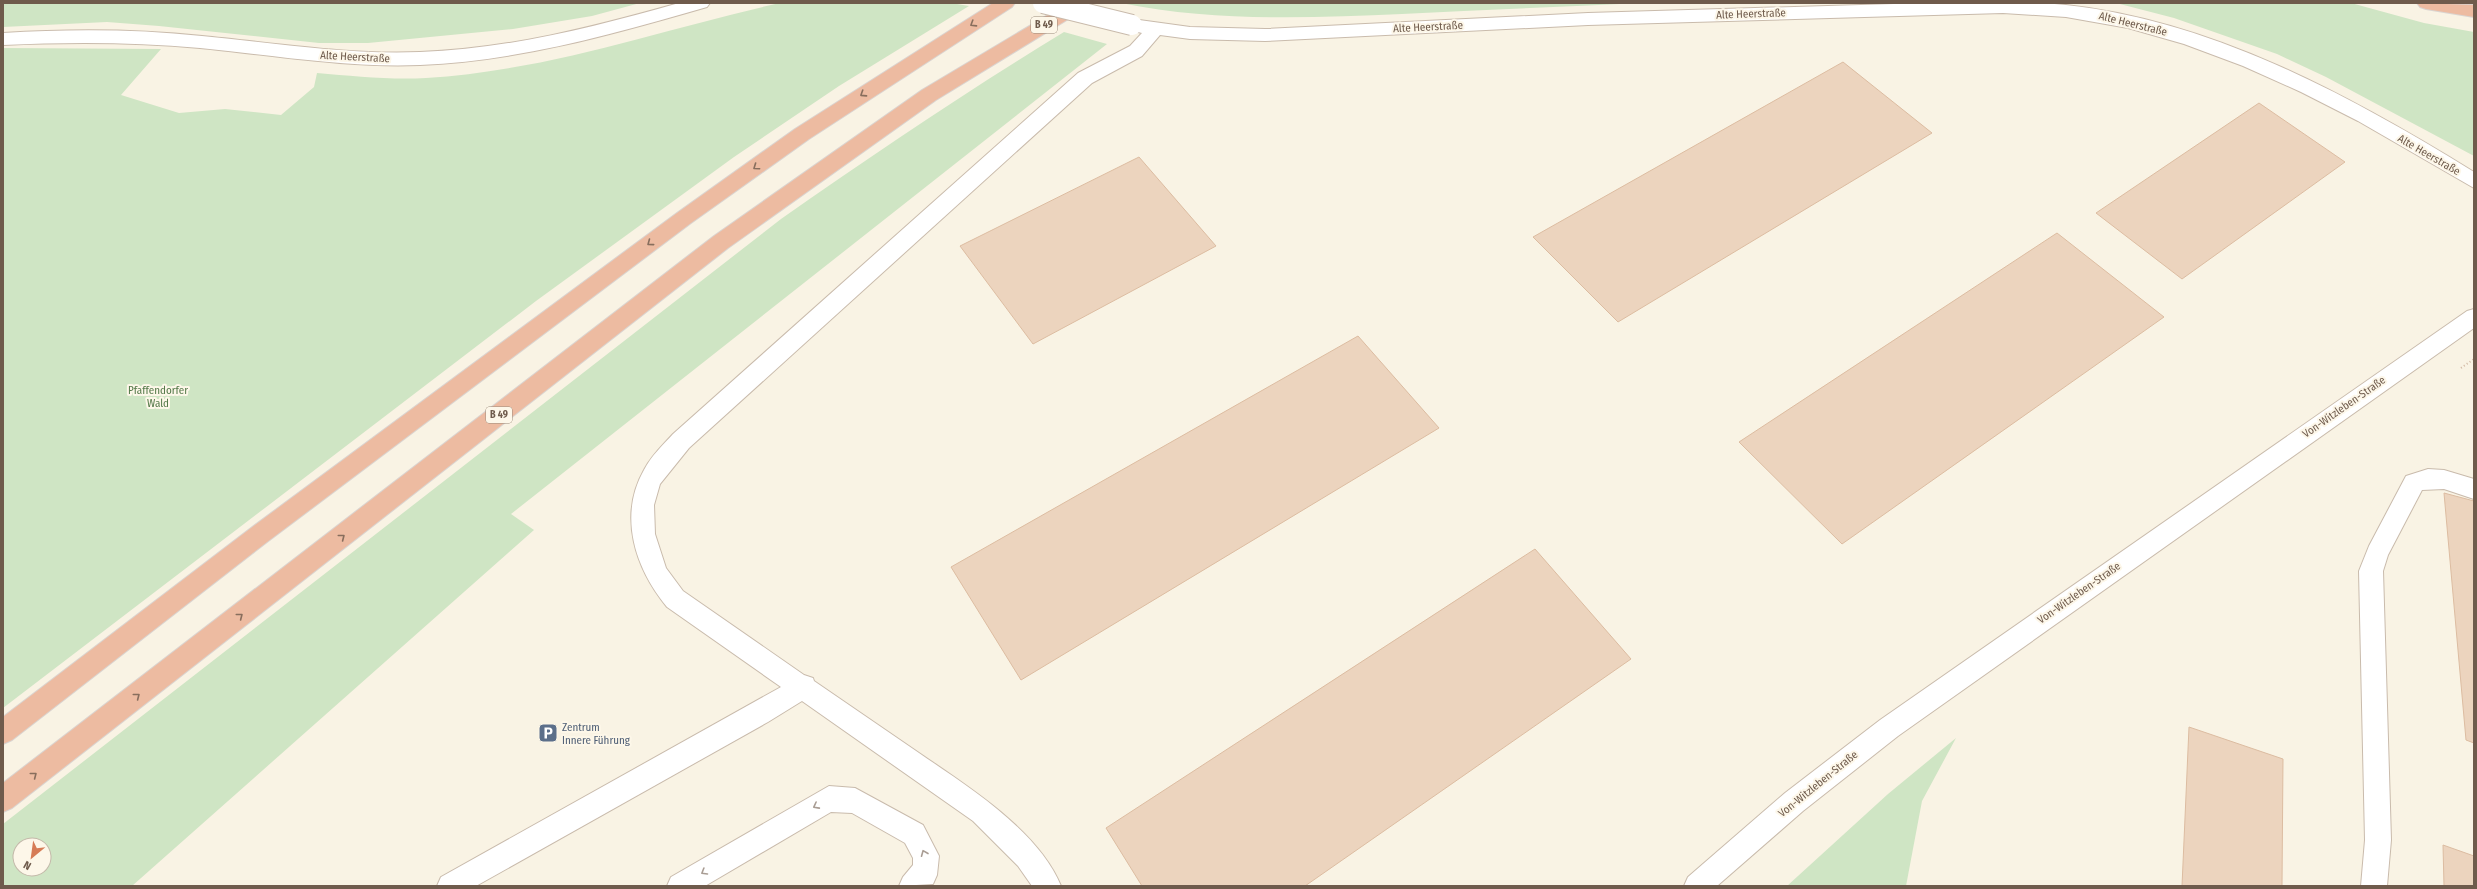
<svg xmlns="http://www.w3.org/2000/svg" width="2477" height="889" font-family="'Fira Sans Condensed',sans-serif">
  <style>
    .green { fill: #cfe5c4; fill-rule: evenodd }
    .building { fill: #ecd4be; stroke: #dcbca1 }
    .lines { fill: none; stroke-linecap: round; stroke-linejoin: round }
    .minor-casing { stroke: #c9bbac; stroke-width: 2 }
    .highway-casing { stroke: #dad4d0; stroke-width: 2 }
    .path { stroke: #d0b7a2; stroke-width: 2; stroke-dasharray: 1 2.5; stroke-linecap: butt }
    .minor { fill: #fff; fill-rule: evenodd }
    .highway { fill: #edbba1; fill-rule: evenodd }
    .minor-bridge-casing { stroke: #c9bbac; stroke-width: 22; stroke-linecap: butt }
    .minor-bridge { stroke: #fff; stroke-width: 20 }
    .oneway { stroke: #886e5d }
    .oneway2 { stroke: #a99d94 }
    .labels { text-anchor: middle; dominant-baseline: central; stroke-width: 4; stroke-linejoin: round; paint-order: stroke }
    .shield { fill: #fdf7e9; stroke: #9a8a7b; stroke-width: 1 }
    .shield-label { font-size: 10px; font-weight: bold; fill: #6f5b4c }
    .street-label { font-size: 11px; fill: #6f5b4c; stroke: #fdf7e9 }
    .park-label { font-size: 11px; fill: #547949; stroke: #fdf7e9 }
    .service-label { font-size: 11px; fill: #4e5e75; stroke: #fdf7e9; text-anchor: start }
  </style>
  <rect width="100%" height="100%" fill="#f9f3e4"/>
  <g class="green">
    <path d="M3,3H640L592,16L513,29L368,43H319L159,26L107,22L3,27Z"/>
    <path d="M780,3H951L969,6L839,86L734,157L536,301L3,708V48L161,49L121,95L179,113L225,109L281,115L314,87L317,73C353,76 390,80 426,78C547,71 663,29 780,3Z"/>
    <path d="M1121,3H1641C1561,7 1481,10 1402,14C1308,18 1214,22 1121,3Z"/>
    <path d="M2116,3H2351L2424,23L2474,32V156L2326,77L2277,54L2174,18Z"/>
    <path d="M1064,32L1107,44L511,514L534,530L132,886H3V824L781,219C874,154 967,91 1064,32ZM20,845H44V869H20Z"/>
    <path d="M1956,738L1922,801L1906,886H1787L1888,794Z"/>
  </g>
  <g class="building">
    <path d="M1843,62L1932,133L1618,322L1533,237Z"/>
    <path d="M2259,103L2345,162L2182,279L2096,213Z"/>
    <path d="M1139,157L1216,246L1033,344L960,246Z"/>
    <path d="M2057,233L2164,317L1842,544L1739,442Z"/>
    <path d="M1358,336L1439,428L1021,680L951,567Z"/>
    <path d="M2444,493L2474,501V743L2466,740Z"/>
    <path d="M1535,549L1631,659L1305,886H1142L1106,828Z"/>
    <path d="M2189,727L2283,759L2282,886H2182Z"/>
    <path d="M2443,845L2474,856V886H2444Z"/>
  </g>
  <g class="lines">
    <g class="minor-casing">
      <g id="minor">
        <path d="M679,3H710L707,7C614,34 519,61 420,65C346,68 273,55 200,48C134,42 69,42 3,45V33C69,29 136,29 202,36C275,43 347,55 420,52C508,49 594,27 679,3Z"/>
        <path d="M1927,3C1972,3 2020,0 2066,5C2213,21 2349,95 2474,172V188L2358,121L2301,92L2243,66L2184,44L2128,28L2066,17L2003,13L1588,25L1265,41L1190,39L1160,35L1142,56L1092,83L689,448L660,484L654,505L655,534L666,568L683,591L804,675L813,678L814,681C849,705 884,729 919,753C967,786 1038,830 1061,886H1032L1018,866L973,821L802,701L768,722L476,886H437L441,877L781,687L667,607C635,568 618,516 644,470C651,456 663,445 673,434L1078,73L1130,46L1142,33L1126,29L1123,25L1126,21L1132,19L1190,27L1265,29L1588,13Z"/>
        <path d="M2474,309V328L1898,736L1803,811L1717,886H1684L1688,877L1785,793L1880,720L2467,311Z"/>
        <path d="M2428,469L2444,470L2474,479V499L2444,489L2422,490L2388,555L2383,571L2391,840L2387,886H2361L2365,840L2359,571L2369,546L2406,476Z"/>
        <path d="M829,786L855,788L923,825L939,856L937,875L933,884L899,886L903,877L913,865V858L905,843L852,813L831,812L705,886H667L671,877Z"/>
      </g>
    </g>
    <g class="highway-casing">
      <g id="highway">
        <path d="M993,3H1015L1012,7L809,139L691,223L267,542L12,740L3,744V717L251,528L677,213L795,129Z"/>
        <path d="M1068,3H1091L1088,7L936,100L728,248L12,808L3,812V783L714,236L922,90Z"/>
        <path d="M2417,3L2474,5V17L2426,9L2420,7Z"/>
      </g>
    </g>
    <path class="path" d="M2461,368L2474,359"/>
    <use href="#minor" class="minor"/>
    <use href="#highway" class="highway"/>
    <g class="minor-bridge-casing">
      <path id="minor-bridge" d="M1043,3L1132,25"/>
    </g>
    <use href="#minor-bridge" class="minor-bridge"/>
  </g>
  <defs><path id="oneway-chevron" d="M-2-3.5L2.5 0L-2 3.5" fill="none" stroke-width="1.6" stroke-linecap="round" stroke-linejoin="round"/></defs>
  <g class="oneway">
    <use href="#oneway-chevron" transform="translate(973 24) rotate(148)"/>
    <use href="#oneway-chevron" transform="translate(863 94) rotate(147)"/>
    <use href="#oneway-chevron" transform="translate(756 167) rotate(145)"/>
    <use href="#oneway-chevron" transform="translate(650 243) rotate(143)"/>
    <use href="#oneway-chevron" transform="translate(342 537) rotate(-38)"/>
    <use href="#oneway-chevron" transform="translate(240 616) rotate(-38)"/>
    <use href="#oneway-chevron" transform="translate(137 696) rotate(-38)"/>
    <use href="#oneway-chevron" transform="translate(34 775) rotate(-38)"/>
  </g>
  <g class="oneway2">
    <use href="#oneway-chevron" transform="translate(816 806) rotate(152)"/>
    <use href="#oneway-chevron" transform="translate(924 853) rotate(-112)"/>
    <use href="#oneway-chevron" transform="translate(704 872) rotate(149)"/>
  </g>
  <defs>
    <g id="parking-square" transform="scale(1)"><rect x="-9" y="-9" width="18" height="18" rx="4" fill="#5c6f8a" stroke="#fdf7e9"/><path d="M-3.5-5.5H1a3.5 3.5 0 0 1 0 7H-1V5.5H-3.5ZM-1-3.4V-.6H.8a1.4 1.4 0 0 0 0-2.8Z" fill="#fff"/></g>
  </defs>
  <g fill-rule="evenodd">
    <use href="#parking-square" x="548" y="733"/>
  </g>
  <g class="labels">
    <g class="shield">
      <rect x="1031" y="17" width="26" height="16" rx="3"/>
      <rect x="486" y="407" width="26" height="16" rx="3"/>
    </g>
    <g class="shield-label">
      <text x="1044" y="25">B 49</text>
      <text x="499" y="415">B 49</text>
    </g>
    <g class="street-label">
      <text transform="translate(1751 14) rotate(-2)">Alte Heerstraße</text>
      <text transform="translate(2133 24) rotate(14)">Alte Heerstraße</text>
      <text transform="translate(1428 27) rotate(-3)">Alte Heerstraße</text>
      <text transform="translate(355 57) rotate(3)">Alte Heerstraße</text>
      <text transform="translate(2429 155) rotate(30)">Alte Heerstraße</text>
      <text transform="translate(2344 407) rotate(-35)">Von-Witzleben-Straße</text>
      <text transform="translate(2079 593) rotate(-35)">Von-Witzleben-Straße</text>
      <text transform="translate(1818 784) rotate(-39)">Von-Witzleben-Straße</text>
    </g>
    <g class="park-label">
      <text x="158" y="390">Pfaffendorfer<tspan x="158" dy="13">Wald</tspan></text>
    </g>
    <g class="service-label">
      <text x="562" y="727">Zentrum<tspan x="562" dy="13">Innere Führung</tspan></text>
    </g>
  </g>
  <rect width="2477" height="889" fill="none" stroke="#6f5b4c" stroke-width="8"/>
  <g transform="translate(32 857) rotate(209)"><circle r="19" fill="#fdf7e9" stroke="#c4b9aa"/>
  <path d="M0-3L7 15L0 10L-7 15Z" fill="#d67c56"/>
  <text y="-6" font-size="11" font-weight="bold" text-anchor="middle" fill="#6f5b4c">N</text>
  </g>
</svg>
